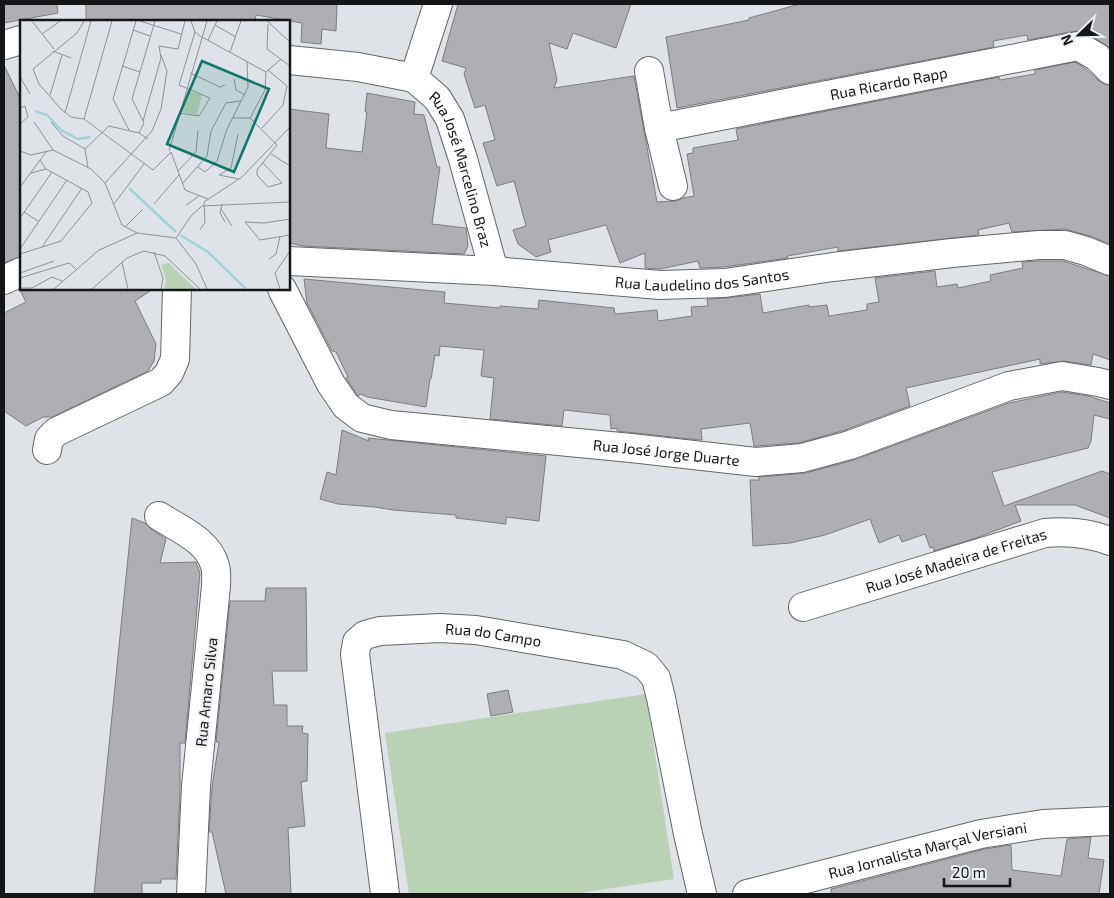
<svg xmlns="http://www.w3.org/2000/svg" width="1114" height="898" font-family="'Exo 2',sans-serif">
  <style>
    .green { fill: #b9d2b5 }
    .building { fill: #aeaeb3; stroke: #7c7c81 }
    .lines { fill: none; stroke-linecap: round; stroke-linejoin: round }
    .minor-casing { stroke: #62666a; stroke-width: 30 }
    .minor { stroke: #fff; stroke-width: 28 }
    .labels { text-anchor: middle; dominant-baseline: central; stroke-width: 4; stroke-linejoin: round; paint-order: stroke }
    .street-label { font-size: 15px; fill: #141517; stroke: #ecf0f5 }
    .inset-river { fill: none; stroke: #9ed3d8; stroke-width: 2.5 }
    .inset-road { fill: none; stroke: #8e9194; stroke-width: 1 }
    .view { fill: #0f766e; fill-opacity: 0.15; stroke: #0f766e; stroke-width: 2.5 }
    .inset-edge { fill: none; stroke: #141517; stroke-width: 2.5 }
  </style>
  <rect width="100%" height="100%" fill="#dfe3e8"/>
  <path class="green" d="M646,694L674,879L572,894H409L385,733Z"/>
  <g class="building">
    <path d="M4,4H57L58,13L4,23Z"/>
    <path d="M86,4H337L336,31L322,29L321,44L301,42L302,23L256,15L255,21H86Z"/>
    <path d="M458,4H631L616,48L573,33L567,49L549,43L557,80L554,88L634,76L657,202L676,201L683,198L694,196L687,154L693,153V148L738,140L736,129L999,77L1000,80L1035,74V70L1075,62L1087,70L1099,81L1106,85H1110V244L1090,236L1065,229L1012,232L1009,223L978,230L979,235L838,251V247L787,256L788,258L724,267L700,268L698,261L660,269L645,268V253L620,263L606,225L548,240L551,252L536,257L518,244L513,230L526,226L514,181L497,186L483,143L495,140L485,105L475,108L464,74L466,68L442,61Z"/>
    <path d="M800,4H1110V48L1086,32L1076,31L1028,40L1027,35L993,41L994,47L677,108L666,37L749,20V18Z"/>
    <path d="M4,65L21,100V257L5,262L4,259Z"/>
    <path d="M367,93L415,102L414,114L424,115L437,167H440L432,224L466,228L468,246L464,254L303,246L289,243V109L329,114L326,148L362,152L367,112H365Z"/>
    <path d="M1040,261H1063L1110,276V360L1093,354L1091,365L1064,361L1040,364V359L906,388L910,406L845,430L799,443L756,446H754L750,423L701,429L702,440H700L617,431V428L611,429L610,415L564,410L562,426L490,419L494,378L481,376L484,350L440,346L439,356L435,355L431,379H430L426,407L367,397L361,394L358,396L346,378L348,377L336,352L332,351L307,303L304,279L445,292L444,303L500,308V306L538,309L539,300L614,308L615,314L657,310L658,321L692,316L691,307L708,306L707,299L727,298L760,294L763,313L809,305V307L827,305L829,316L867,310V304L879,302L875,278L935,271L937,287L957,284L958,288L991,281L990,275L1023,268L1022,262Z"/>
    <path d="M22,289H153L135,301L156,344L154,361L148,371L52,417H43L26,426L4,411V313L26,302L20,290Z"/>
    <path d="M1062,392L1088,396L1110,403V419L1094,415L1091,441L1088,448L992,472L1004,506L1102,471L1110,474V518L1075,505H1015L1021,521L976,538L934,551L933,547L930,548L925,534L902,542L899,535L879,543L870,519L825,535L790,543L753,546L750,480H759V477L806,473L854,460L1009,403Z"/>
    <path d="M342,430L369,441L368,438L546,456L539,521L506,517V524L456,518V515L393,510L375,507L338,504L320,499L327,472L336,475Z"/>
    <path d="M132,518L145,523L151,529L166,539L160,563L196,562L200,573L185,743H180V793L176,879H161V883H142V894H94Z"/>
    <path d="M266,588H306L307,671H272L274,705H287V726H303L302,733L308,734L307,781L301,782L305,826L288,828L291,894H226L212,832H209L212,787L219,742H216L230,601H265Z"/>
    <path d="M508,690L513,712L491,716L487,694Z"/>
    <path d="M1091,837L1088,858L1104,860L1099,894H831V889L985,849L1011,845L1012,870L1061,876L1067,839Z"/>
  </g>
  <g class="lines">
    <g class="minor-casing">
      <g id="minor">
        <path d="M4,45L21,40"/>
        <path d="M289,60L358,67L414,78L438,4"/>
        <path d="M649,71L659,128L673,186"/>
        <path id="s1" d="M414,78L437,98L450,119L463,159L494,271"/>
        <path id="s2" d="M659,128L1078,46L1097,57L1110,70"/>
        <path id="s3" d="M289,261L494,271L660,285L725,283L833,267L952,253L1039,245H1065L1086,251L1110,261"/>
        <path d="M4,280L21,272"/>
        <path id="s4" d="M282,289L331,384L346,406L362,418L391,425L631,448L756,462L802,458L850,445L1009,386L1062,376L1098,382L1110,385"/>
        <path d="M47,450L49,439L56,432L161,382L169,373L175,359L177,289"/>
        <path d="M159,516C179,529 209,541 215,566C217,572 216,580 216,586L196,786L191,894"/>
        <path id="s5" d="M803,607L1045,533C1068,531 1089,533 1110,541"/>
        <path id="s6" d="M385,894L355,654L357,642L365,635L380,631L440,628L476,630L623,655L646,666L656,678L661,698L688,834L702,894"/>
        <path id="s7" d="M747,894L981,834L1043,824L1110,821"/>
      </g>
    </g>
    <use href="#minor" class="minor"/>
  </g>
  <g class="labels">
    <g class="street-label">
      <text stroke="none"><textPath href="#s2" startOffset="234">Rua Ricardo Rapp</textPath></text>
      <text stroke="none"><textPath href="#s1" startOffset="106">Rua José Marcelino Braz</textPath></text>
      <text stroke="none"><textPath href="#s3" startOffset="414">Rua Laudelino dos Santos</textPath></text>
      <text stroke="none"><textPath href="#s4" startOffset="460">Rua José Jorge Duarte</textPath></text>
      <text stroke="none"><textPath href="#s5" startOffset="160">Rua José Madeira de Freitas</textPath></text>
      <text stroke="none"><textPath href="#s6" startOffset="394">Rua do Campo</textPath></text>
      <text transform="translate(206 692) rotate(-84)">Rua Amaro Silva</text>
      <text stroke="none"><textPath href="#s7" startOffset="186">Rua Jornalista Marçal Versiani</textPath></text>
    </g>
  </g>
  <g transform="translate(20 20)">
    <rect width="270" height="270" fill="#dfe3e8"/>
    <path d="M167,71L182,75L177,95L162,92ZM149,243L162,256L176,269H144L146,260L141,245Z" fill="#b9d2b5"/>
    <path class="inset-river" d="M15,91L27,95L41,110L58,119L71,117M109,168L156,212M160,215L188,232L226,269"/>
    <path class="inset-road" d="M12,1L34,29M120,1L161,14M171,1L175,12L180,16L246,52M247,1L270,22M248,4L247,29L270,46M195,5L216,17M113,10L130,16M22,14L40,1M188,20L197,1M33,31L51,38M210,32L221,1M102,46L120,52M170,53L200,67L205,65M0,57L10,74M214,59L216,70L225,75M30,75L42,35M0,88L5,86L8,97L0,104M45,93L71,1M159,93L179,96L190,78L159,65L175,12M213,98H230M64,99L133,150L151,132L165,170L188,179M64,99L51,97L41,89L19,64L13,49L57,13L64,1M64,99L92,1M123,101L141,38L139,26L158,29L165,1M14,102L33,130M31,102L43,116L65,129M242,108L263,85L267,66L248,50M109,110L93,79L116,1M119,113L124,103L112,79L135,1M218,114L211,148L199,155L219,159M0,131L11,135L33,130L71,149L85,163L102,205L117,213M149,131L187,1M251,134L270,146M243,143L262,163L248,167L237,155V150L257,125L230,98L245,70L246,52L261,39M178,147L185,152L197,141L207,109L228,67L227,42M68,148L65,129L89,106L119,113L128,119M158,151L176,132L178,110M11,153L26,149M85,163L132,111L141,89L147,51L141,35M162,164L187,136L191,111L206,83L221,81M0,167L27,131M94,184L124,144M134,184L159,155M202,184L200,193L205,202M166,185L179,176M201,189L212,206M4,192L18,201M0,198L32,152M225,202L240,220L270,215M225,202L244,203L270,199M105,207L123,189M180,210L185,202L184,182L222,157L270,107M156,218L176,244L187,269M22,227L62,168M0,229L47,160M134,232L143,258L141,269M0,234L41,221L72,183L68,172L26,149L20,140M249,239L256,234L260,217M102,242L108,269M0,253L34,241M0,258L49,243L56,249M0,268H12L32,257L42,261M34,269L79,230L95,223L117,213L156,218L171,196L182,186L270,182M72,269L107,238L124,231L145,236L180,269M260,269L255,253L270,231"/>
    <path class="view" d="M182,41L249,69L214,152L147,124Z"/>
    <rect width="270" height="270" class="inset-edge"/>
  </g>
  <rect width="1114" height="898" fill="none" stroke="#141517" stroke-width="10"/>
  <g transform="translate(1079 35) rotate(247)" stroke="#ecf0f5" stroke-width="4" paint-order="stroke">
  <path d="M0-4L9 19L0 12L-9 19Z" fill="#141517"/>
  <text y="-8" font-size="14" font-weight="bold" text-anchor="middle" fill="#141517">N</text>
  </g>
  <path d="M944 878v8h66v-8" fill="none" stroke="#141517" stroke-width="2.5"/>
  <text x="952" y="878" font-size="15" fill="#141517" stroke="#ecf0f5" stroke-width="4" paint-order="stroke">20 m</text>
</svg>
